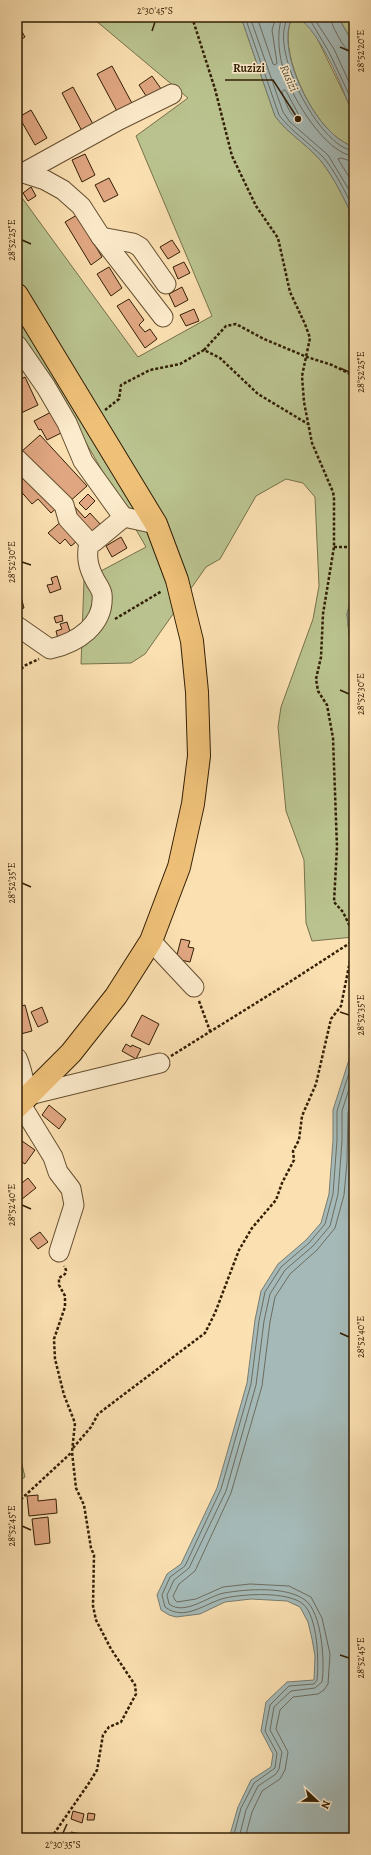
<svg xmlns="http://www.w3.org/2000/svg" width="371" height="1855" font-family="Alegreya,serif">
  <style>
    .green { fill: #bac38f; stroke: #76714a }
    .water { fill: #a5bab8; stroke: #777c70 }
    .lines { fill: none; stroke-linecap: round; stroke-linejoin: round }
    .shore { stroke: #6c6c5e; stroke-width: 1 }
    .building { fill: #e0a782; stroke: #331f05 }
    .minor-casing { stroke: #654f30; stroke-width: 21 }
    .highway-casing { stroke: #331f05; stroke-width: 24 }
    .path { stroke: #331f05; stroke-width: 2.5; stroke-dasharray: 3 2; stroke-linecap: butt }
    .minor { stroke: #fcebcc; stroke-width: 19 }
    .highway { stroke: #eec078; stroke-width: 22 }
    .ticks { fill: none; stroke: #331f05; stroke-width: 1.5 }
    .labels { text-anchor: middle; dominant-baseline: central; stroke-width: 3.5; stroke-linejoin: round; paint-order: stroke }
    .water-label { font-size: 12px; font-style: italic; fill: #554e3b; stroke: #fcebcc }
    .leader { fill: none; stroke: #331f05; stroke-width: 1.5 }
    .callout-dot { fill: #331f05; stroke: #fcebcc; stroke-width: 1.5 }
    .callout-label { font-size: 12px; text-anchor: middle; font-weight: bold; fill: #331f05; stroke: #fcebcc; stroke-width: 3.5; stroke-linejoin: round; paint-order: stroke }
    .neatline { fill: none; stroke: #331f05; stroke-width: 1.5 }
    .ticks-label { font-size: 10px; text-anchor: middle; fill: #331f05 }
  </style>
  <rect width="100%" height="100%" fill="#fbe0b1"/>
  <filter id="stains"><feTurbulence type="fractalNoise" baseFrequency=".005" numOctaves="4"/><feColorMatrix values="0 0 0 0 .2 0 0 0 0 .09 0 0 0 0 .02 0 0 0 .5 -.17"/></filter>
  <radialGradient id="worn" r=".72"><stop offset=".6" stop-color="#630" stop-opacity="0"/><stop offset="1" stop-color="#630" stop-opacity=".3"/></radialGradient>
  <g class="green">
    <path d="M102,17H241L275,116C288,134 308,145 321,161C335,179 345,200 354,220V588L347,614L351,653L354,660V937L312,941L306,923L304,860L286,811L278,727L281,707L313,619L319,586L315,497L303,483L286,479L256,496L220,559L206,567L145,654L131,663L81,664L84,580L146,547L38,359L17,332V191L138,357L212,316L136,136L188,98L95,20Z"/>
    <path d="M338,17H354V45Z"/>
    <path d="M298,18L306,22L317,38L350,106L354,120V148C345,143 336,138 329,130C307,109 279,50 291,20Z"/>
    <path d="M17,1444L25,1477L17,1482Z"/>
  </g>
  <g class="water">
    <path d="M241,17H338L354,45V120C347,96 320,30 298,18L291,20C278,50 307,109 329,130C336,138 345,143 354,148V220C345,200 335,179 321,161C308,145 288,134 275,116Z"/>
    <path d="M354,588V660L351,653L347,614Z"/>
    <path d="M354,1044V1838H229L238,1807L251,1780L271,1767L273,1754L261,1731L266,1702L287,1682L314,1680L315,1656L312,1639L308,1622L300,1607L287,1601L251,1599L225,1602L200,1614L176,1617L169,1615L161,1610L157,1595L167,1574L181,1564L217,1488L247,1383L255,1320L261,1291L278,1264L306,1240L321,1223L329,1194L333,1140V1110Z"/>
  </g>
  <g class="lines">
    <g class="shore">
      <path d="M245,17L279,115C291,131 308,142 323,157C334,169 347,195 354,210"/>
      <path d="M250,17L283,112L290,122L328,155L354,198"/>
      <path d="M257,17L273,64L275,65L277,63L272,30L276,17"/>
      <path d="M282,17C276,33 279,58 285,74C292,98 327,155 354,156"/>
      <path d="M289,17C266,44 319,148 354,151"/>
      <path d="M305,17L310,20L329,52L354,105"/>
      <path d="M313,17L334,49L354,93"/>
      <path d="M330,17C330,22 343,47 347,49C350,51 351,51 354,51"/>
      <path d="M284,90L286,91L300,117L299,120C289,116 286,102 282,92Z"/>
      <path d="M354,162L341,158L338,159L354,185"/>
      <path d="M354,603L351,615L354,643"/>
      <path d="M233,1838L241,1808L254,1783L275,1768L277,1753L265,1731L270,1705L289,1686L314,1684L317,1680C319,1662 318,1617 303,1604C287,1591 244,1594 225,1598C205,1603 185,1622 165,1607L162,1595L170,1577L185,1566L221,1489L251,1384L259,1321L265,1292L281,1267L309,1243L325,1224L333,1194L337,1140V1111L354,1057"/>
      <path d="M239,1838L246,1810L258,1786L276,1774L279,1769L282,1752L270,1730L274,1707L291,1691L315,1688L322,1682C325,1663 322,1612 305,1600C286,1586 247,1589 224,1593C208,1596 185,1616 169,1604L167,1595L174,1580L189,1568L226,1491L256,1385L264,1321L270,1294L285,1270L313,1246L330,1226L338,1194L342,1141V1111L354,1073"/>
      <path d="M245,1838L252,1812L262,1791L280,1779L285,1770L288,1752L276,1729L280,1710L293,1697L318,1694L324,1690L328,1684L330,1654L322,1618L311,1597L289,1586L250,1584L223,1587L196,1599L177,1602L175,1600L173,1596L179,1584L195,1571L231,1493L262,1386L270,1322L275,1297L290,1274L317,1250L335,1228L344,1195L347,1162L348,1113L354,1093"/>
    </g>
  </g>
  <g class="building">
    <path d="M17,17L22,22L18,25L25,37L17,42Z"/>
    <path d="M112,66L134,107L119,115L97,74Z"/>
    <path d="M152,76L164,93L150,102L139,85Z"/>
    <path d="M73,87L94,126L83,133L62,93Z"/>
    <path d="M31,110L47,138L35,145L19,117Z"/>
    <path d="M85,154L95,175L82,182L72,160Z"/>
    <path d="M109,178L118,195L104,202L95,185Z"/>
    <path d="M31,187L36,196L28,201L23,193Z"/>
    <path d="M77,215L102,257L91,265L65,222Z"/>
    <path d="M172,240L180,252L168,259L160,247Z"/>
    <path d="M184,262L190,273L178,279L173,267Z"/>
    <path d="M109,267L122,288L111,296L97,274Z"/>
    <path d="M182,287L188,300L175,307L169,294Z"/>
    <path d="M129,299L144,320L139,325L145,332L150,329L157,339L145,348L117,306Z"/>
    <path d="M194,309L199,321L186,326L180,315Z"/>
    <path d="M25,377L38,405L19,414L17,409V381Z"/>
    <path d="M53,411L63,432L47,440L41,429L39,430L34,421Z"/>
    <path d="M40,435L87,486L68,503L21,452Z"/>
    <path d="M17,467L60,505L51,513L38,499L32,504L17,487Z"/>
    <path d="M88,494L95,501L86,510L79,503Z"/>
    <path d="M74,506L85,518L90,513L101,525L89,536L68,512Z"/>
    <path d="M65,518L81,538L71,546L65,539L60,544L48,533Z"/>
    <path d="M121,537L127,548L112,557L106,546Z"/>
    <path d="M57,576L61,589L50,593L47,585L53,584L51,578Z"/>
    <path d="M21,597L24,608L17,610V598Z"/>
    <path d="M62,615L63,621L56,623L54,617Z"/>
    <path d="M67,622L71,635L58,639L56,631L62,629L60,624Z"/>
    <path d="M17,933L21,951L17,952Z"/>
    <path d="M181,939L190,941L188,947L194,948L190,962L176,959Z"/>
    <path d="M25,1005L32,1031L17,1035V1007Z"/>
    <path d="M42,1007L48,1022L38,1027L31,1012Z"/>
    <path d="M142,1015L159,1024L149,1045L131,1036Z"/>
    <path d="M126,1044L131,1047L132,1045L141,1049L136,1059L122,1051Z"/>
    <path d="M49,1105L66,1119L59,1129L42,1115Z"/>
    <path d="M22,1141L35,1150L25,1164L17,1159V1148Z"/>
    <path d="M28,1178L36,1188L17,1203V1187Z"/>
    <path d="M40,1232L48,1242L38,1249L30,1239Z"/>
    <path d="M38,1495V1501L56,1499L57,1513L29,1516L27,1496Z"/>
    <path d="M48,1517L50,1543L35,1545L32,1519Z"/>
    <path d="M73,1811L84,1814L82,1823L71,1819Z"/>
    <path d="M88,1813L95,1814L94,1820H87Z"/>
    <path d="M71,1832L81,1834L79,1838H69Z"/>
  </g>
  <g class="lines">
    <g class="minor-casing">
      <g id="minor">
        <path d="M17,171L45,180L63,190L81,206L101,237L163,317"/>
        <path d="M23,173L119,120L172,94"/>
        <path d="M101,237L133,243L140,247L166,284"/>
        <path d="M17,345L46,387L67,423L83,461L121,514L124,517L156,524"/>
        <path d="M17,459L64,505L68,519L89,542"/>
        <path d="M17,626L50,649C77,643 105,625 102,594C101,589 97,584 95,580C88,567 86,557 89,542H94L124,517"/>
        <path d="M151,941L194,987"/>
        <path d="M17,1058C23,1071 23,1083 29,1095L160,1063"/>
        <path d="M20,1103L53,1157L58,1172L71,1189L74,1205L59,1252"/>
      </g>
    </g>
    <g class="highway-casing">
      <path id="highway" d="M17,295L156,524L177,580L192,641L197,692L199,756L193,804L179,867L151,941L116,996L71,1053L17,1107"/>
    </g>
    <g class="path">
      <path d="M192,17L215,89L232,156L256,206L278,238L290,292L305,324L310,338L302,376L304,402L312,443L333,492L334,498V547L323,614L321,657L316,679L318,691L327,705L333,738L337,847L334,902L343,912L354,935"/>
      <path d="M204,350L226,326L236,324L264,339L307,357L332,365L354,376"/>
      <path d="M105,410L119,399L121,385L150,370L180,364L204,350L220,358L258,394L308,424"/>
      <path d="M334,547H352L354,550"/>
      <path d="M115,619L162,591"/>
      <path d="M17,672L26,665L39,659"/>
      <path d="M199,1001L210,1031"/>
      <path d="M171,1056L285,985L353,941"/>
      <path d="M73,1448L91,1427L98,1414L205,1333L215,1313L239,1250L252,1228L276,1200L282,1183L294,1160L293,1151L299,1140L302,1116L316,1084L331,1019L341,1006L351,956L354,936"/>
      <path d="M17,1503L72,1452"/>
      <path d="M51,1838L89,1783L97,1770L103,1735L109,1727L121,1722L136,1694L135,1685L111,1649L96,1620L93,1606L94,1555L91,1548L84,1505L76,1488L72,1452L75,1423L64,1395L55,1359L54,1339L65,1307V1296L59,1285V1278L65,1274L66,1270L64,1266"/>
    </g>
    <use href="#minor" class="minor"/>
    <use href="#highway" class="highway"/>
  </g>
  <path class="ticks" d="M152,31L155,22M340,47L349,51M22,240L31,244M340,368L349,372M22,562L31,565M340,690L349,694M22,883L31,887M340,1012L349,1015M22,1205L31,1209M340,1333L349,1337M22,1526L31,1530M340,1655L349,1658M63,1833L67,1824"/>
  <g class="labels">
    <g class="water-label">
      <text transform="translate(289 78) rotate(66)">Rusizi</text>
    </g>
  </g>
  <path class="leader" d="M298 119L273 80H225"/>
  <circle class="callout-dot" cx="298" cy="119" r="4"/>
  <g class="callout-label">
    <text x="249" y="72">Ruzizi</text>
  </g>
  <rect width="371" height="1855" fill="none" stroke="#fbe0b1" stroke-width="44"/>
  <g transform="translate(317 1801) rotate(112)" stroke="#fcebcc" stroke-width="3" paint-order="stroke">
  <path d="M0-3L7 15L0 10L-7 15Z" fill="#331f05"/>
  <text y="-6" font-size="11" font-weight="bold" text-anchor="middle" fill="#331f05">N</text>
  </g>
  <rect x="22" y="22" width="327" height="1811" class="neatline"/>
  <g class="ticks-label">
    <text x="155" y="14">2°30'45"S</text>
    <text transform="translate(360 51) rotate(-90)" y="4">28°52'20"E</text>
    <text transform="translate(11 240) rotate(-90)" y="4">28°52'25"E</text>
    <text transform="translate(360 372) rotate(-90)" y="4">28°52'25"E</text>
    <text transform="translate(11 562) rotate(-90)" y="4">28°52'30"E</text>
    <text transform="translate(360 694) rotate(-90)" y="4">28°52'30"E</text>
    <text transform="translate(11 883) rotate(-90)" y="4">28°52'35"E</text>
    <text transform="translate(360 1015) rotate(-90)" y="4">28°52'35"E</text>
    <text transform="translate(11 1205) rotate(-90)" y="4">28°52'40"E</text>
    <text transform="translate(360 1337) rotate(-90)" y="4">28°52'40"E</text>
    <text transform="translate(11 1526) rotate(-90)" y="4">28°52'45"E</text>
    <text transform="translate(360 1658) rotate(-90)" y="4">28°52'45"E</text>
    <text x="63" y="1848">2°30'35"S</text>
  </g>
  <rect width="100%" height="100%" filter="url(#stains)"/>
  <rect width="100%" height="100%" fill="url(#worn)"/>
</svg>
